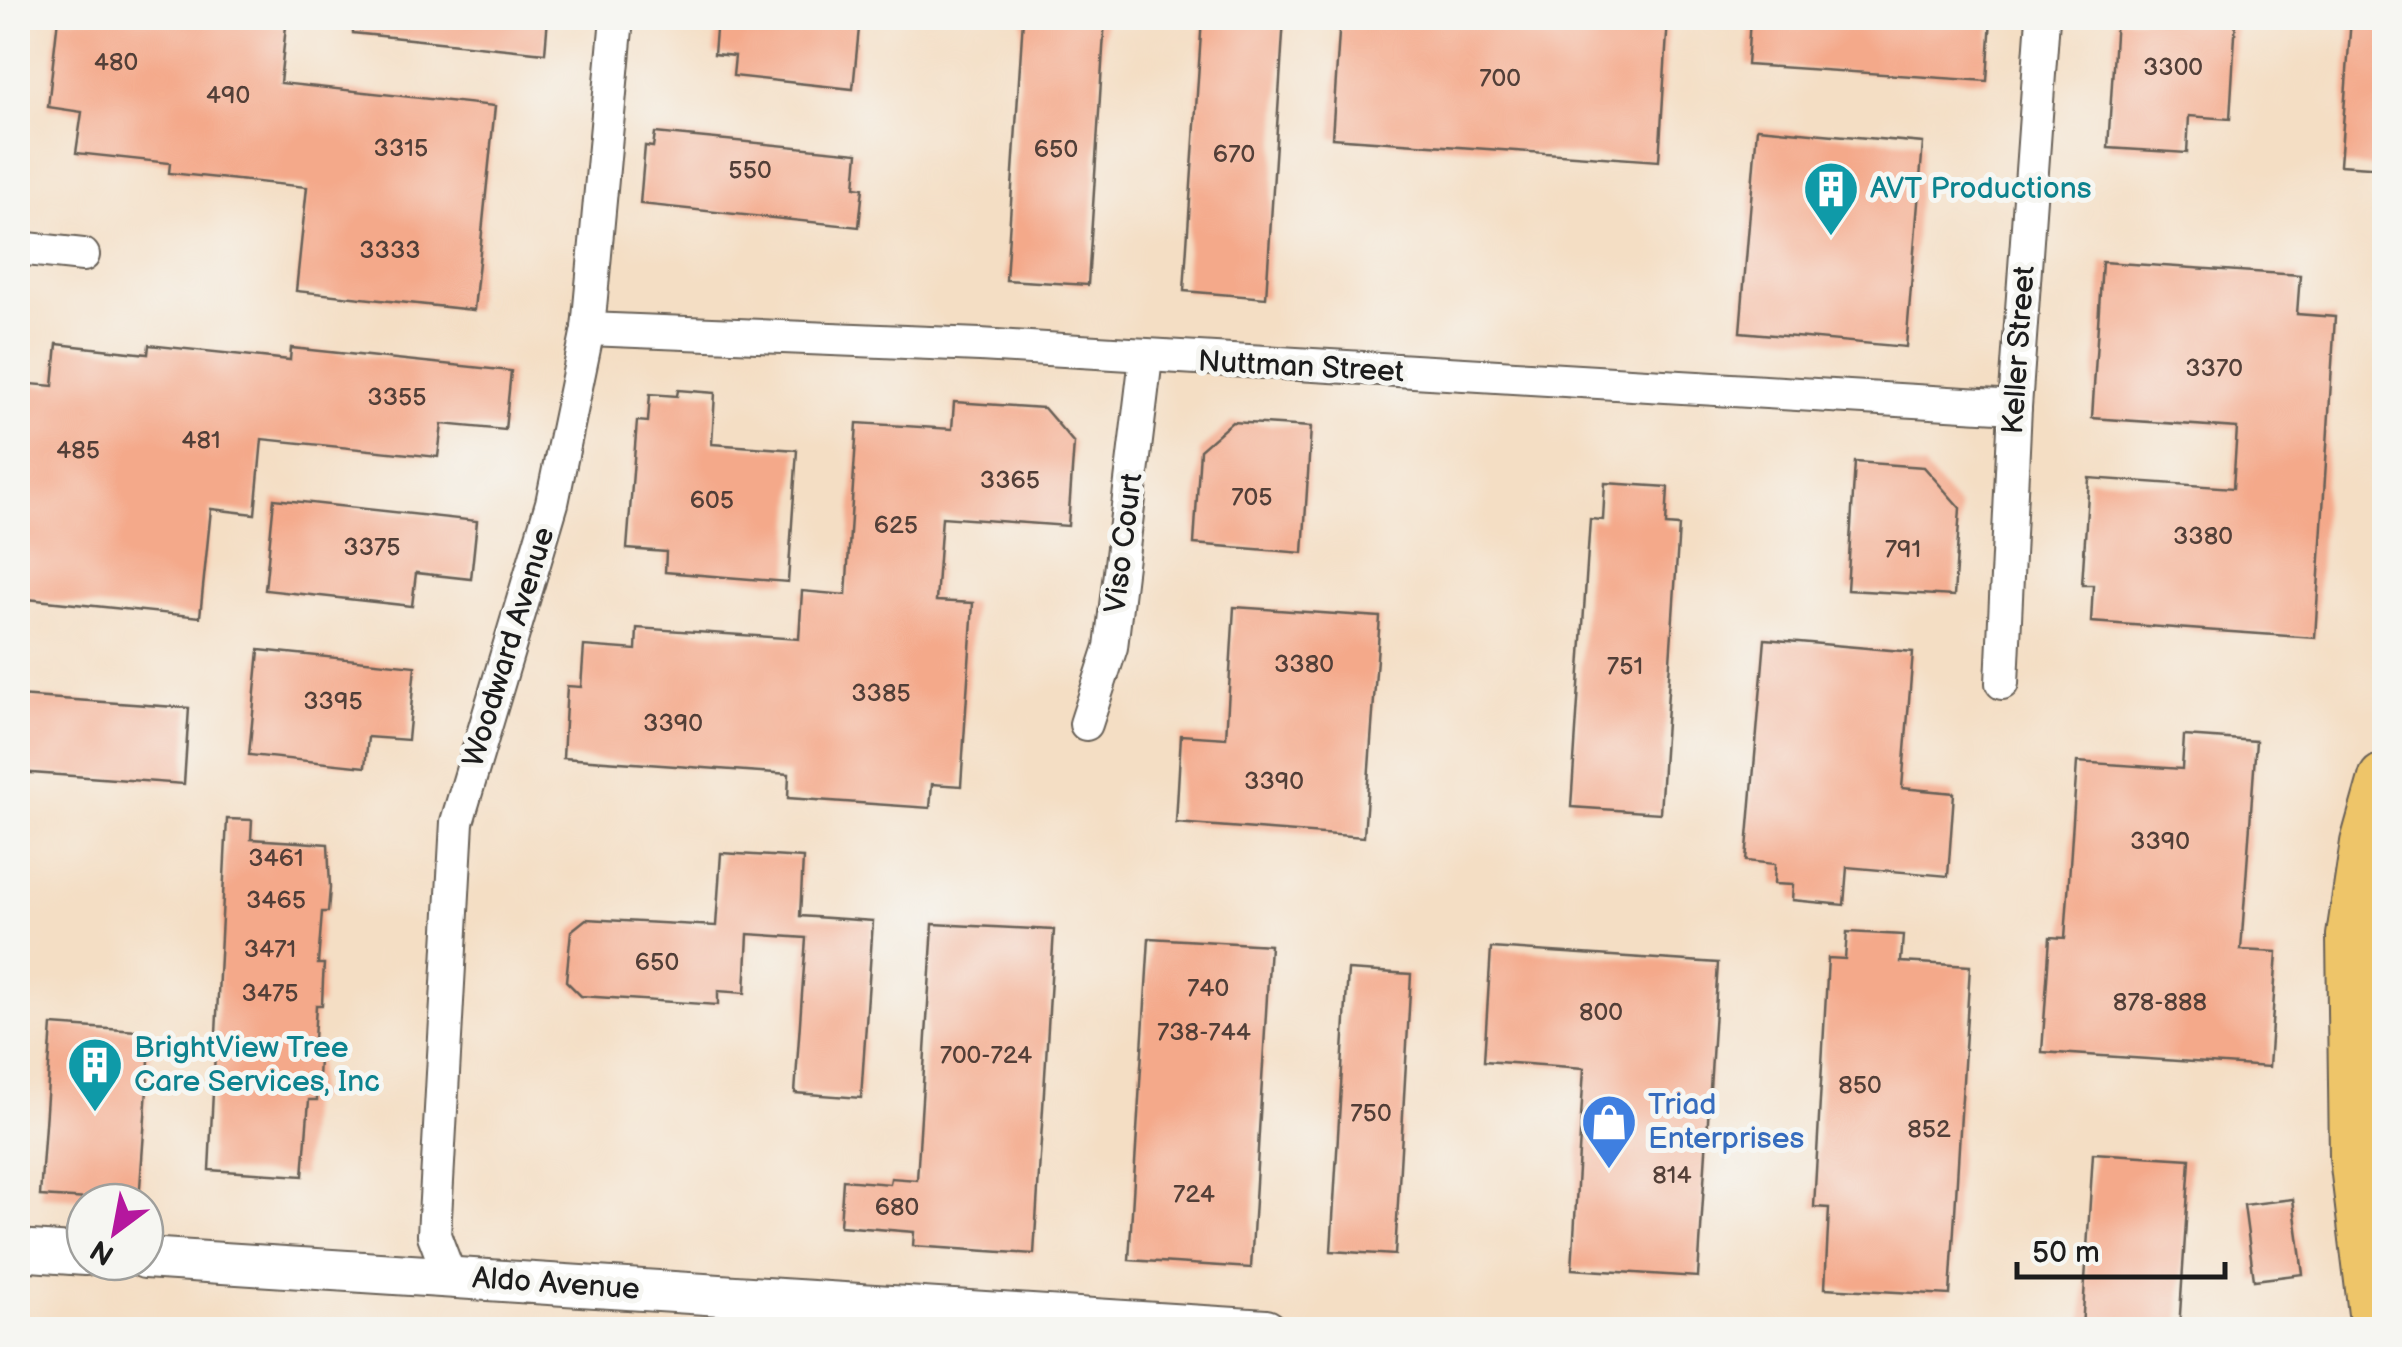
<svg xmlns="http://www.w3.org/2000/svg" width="2402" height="1347" font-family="'Balsamiq Sans',sans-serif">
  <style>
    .building { fill: #f4a98a }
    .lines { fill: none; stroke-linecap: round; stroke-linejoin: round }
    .minor-casing { stroke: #686057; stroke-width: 36 }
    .tertiary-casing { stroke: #686057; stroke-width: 44 }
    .primary-casing { stroke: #686057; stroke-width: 54 }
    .minor { stroke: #fff; stroke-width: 32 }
    .tertiary { stroke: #fff; stroke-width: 40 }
    .primary { stroke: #eec569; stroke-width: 50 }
    .labels { text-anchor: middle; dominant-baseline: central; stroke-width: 10; stroke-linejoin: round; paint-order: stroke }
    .number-label { font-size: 25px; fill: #523f38 }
    .culture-label { font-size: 30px; fill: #0d838f; stroke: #f6f6f2; text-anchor: start }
    .street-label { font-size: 30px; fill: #1c1c1c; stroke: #f6f6f2 }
    .shop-label { font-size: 30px; fill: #366cbe; stroke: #f6f6f2; text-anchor: start }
  </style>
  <rect width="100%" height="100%" fill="#f6f6f2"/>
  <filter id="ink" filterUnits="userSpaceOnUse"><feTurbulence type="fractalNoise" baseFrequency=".01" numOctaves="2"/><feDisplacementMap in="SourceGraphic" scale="20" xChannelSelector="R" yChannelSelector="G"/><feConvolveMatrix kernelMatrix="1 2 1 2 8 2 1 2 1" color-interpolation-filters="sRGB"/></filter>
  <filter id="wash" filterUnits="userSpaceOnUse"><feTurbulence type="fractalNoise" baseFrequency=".0048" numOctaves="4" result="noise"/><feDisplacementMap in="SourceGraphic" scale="40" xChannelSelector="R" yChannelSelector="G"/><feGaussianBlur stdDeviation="2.25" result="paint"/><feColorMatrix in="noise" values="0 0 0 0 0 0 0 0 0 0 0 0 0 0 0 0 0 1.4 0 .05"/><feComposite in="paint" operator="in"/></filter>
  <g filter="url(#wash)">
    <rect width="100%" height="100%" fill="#f4dec4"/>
    <g id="blocks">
      <g class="building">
        <path d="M58,18H198L286,26L280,83L495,106L474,310L296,291L307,187L169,173L170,163L76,153L82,112L48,107Z"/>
        <path d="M353,18H548L545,53L353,33Z"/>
        <path d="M717,18H860L853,89L733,76L735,56L714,54Z"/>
        <path d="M1023,18H1105L1088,285L1006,280Z"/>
        <path d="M1202,18H1284L1266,298L1184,291Z"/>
        <path d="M1340,18H1668L1659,161L1332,138Z"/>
        <path d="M1750,18H1991L1987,81L1747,65Z"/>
        <path d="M2116,18H2236L2230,119L2189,116L2187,153L2108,148Z"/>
        <path d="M2351,18H2384V168L2340,165Z"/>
        <path d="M1757,128L1923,143L1906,347L1740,332Z"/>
        <path d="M655,133L858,153L855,187L863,188L859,227L640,204L645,146L653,147Z"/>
        <path d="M2102,262L2300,275L2297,314L2335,317L2315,638L2091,622L2093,585H2082L2089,478L2233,488L2237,428L2092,418Z"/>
        <path d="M57,344L148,354L149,345L290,360L291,348L511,371L505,430L442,424L438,457L262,439L255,514L211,509L200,617L18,598L20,383L53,386Z"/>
        <path d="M678,390L715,393L712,444L797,450L788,582L665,572L666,552L627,549L637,421L648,422L650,394L677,396Z"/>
        <path d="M954,402L1044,408L1074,443L1068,526L942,517L936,601L973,603L961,786L932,784L930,808L788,798L789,774L563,758L567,686L581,687L584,646L636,650L637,628L799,639L802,591L846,595L857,423L952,429Z"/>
        <path d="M1232,422L1311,427L1303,553L1194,544L1200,450Z"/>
        <path d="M1855,462L1924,467L1960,508L1954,596L1847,590Z"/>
        <path d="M1605,483L1668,487L1666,525L1679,526L1660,813L1571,807L1590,519L1603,520Z"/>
        <path d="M274,499L477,521L471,579L416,573L412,606L265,590Z"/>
        <path d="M1234,607L1380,617L1364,837L1176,823L1181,735L1226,738Z"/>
        <path d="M1765,639L1913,652L1902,788L1954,793L1948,876L1847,867L1844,905L1792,900L1793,885L1774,884L1775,864L1746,861Z"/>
        <path d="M259,650L415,666L408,740L368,737L365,767L249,755Z"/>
        <path d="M18,696L189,708L184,784L18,772Z"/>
        <path d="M2184,736L2256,741L2241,950L2277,952L2269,1067L2042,1052L2050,937L2065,938L2077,762L2182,769Z"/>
        <path d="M227,819L252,820L251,839L328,844L330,888L328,912H322L318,964H324L323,980L322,1005H316L313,1057L319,1058L317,1100H309L303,1176L209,1170Z"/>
        <path d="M721,853L803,858L800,916L873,921L861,1098L795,1093L806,938L748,934L745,993L718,991V1005L581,996L566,981L571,931L586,919L716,926Z"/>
        <path d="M933,924L1054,930L1034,1254L913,1246L914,1232L840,1226L843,1180L890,1184L891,1178L917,1180Z"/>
        <path d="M1847,932L1903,935L1901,962L1970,966L1950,1295L1825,1288L1829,1208L1814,1207L1828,958L1845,959Z"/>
        <path d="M1149,938L1270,945L1251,1268L1129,1260Z"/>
        <path d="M1491,948L1718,963L1698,1277L1572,1269L1584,1068L1484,1061Z"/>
        <path d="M1348,970L1411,974L1395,1255L1331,1251Z"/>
        <path d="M52,1025L151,1032L139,1202L40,1196Z"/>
        <path d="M2093,1153L2190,1159L2179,1330L2082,1329Z"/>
        <path d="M2293,1199L2303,1274L2254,1280L2244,1205Z"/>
      </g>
    </g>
  </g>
  <g filter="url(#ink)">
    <use href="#blocks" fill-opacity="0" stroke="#686057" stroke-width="2.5"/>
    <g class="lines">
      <g class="minor-casing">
        <g id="minor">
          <path d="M18,248L83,255"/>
          <path d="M588,329L980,345L2015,407"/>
          <path d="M2002,683L2015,407L2043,18"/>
          <path d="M1086,724L1111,647L1146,358"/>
          <path d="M450,1277L434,1235L457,822L552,503L588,329L617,18"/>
        </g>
      </g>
      <g class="tertiary-casing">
        <g id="tertiary">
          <path d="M18,1250L85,1255"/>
          <path d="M145,1258L1266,1330"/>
        </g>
      </g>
      <g class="primary-casing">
        <path id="primary" d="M2376,1330L2355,1157L2352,936L2366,843L2384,779"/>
      </g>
      <use href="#minor" class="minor"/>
      <use href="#tertiary" class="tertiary"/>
      <use href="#primary" class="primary"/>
    </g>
  </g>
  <defs>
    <g id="building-pin" transform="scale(2.875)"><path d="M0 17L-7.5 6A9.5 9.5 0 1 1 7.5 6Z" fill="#0f9aa8" stroke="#f6f6f2"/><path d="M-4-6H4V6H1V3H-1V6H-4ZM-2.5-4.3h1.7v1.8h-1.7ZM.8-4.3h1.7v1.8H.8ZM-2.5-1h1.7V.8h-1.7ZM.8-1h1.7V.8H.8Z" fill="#fff"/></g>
    <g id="shop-pin" transform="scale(2.875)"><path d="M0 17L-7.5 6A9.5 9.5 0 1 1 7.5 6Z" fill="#3f7fe0" stroke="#f6f6f2"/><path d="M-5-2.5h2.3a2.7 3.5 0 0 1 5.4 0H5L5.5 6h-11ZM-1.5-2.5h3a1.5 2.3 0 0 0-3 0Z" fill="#fff"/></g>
  </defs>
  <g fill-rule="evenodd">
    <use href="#building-pin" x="1831" y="189"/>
    <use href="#building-pin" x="95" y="1065"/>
    <use href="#shop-pin" x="1609" y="1122"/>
  </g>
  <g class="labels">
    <g class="number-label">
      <text x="116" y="62">480</text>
      <text x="2173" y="67">3300</text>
      <text x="1500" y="78">700</text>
      <text x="228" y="95">490</text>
      <text x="401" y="148">3315</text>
      <text x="1056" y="149">650</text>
      <text x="1234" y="154">670</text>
      <text x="750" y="170">550</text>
      <text x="390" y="250">3333</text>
      <text x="2214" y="368">3370</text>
      <text x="397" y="397">3355</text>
      <text x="201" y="440">481</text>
      <text x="78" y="450">485</text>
      <text x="1010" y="480">3365</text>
      <text x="1252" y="497">705</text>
      <text x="712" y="500">605</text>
      <text x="896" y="525">625</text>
      <text x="2203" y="536">3380</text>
      <text x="372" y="547">3375</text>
      <text x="1903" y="549">791</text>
      <text x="1304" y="664">3380</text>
      <text x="1625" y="666">751</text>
      <text x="881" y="693">3385</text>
      <text x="333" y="701">3395</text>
      <text x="673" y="723">3390</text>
      <text x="1274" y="781">3390</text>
      <text x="2160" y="841">3390</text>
      <text x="276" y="858">3461</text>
      <text x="276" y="900">3465</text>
      <text x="270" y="949">3471</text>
      <text x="657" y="962">650</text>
      <text x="1208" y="988">740</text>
      <text x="270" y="993">3475</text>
      <text x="2160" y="1002">878-888</text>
      <text x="1601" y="1012">800</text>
      <text x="1204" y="1032">738-744</text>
      <text x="986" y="1055">700-724</text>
      <text x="1860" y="1085">850</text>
      <text x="1371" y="1113">750</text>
      <text x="1929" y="1129">852</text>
      <text x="1672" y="1175">814</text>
      <text x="1194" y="1194">724</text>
      <text x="897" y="1207">680</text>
    </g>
    <g class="culture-label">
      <text x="1870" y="189">AVT Productions</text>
      <text x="134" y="1048">BrightView Tree<tspan x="134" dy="34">Care Services, Inc</tspan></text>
    </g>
    <g class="street-label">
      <text transform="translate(2019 350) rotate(-86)">Keller Street</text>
      <text transform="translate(1301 367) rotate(3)">Nuttman Street</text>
      <text transform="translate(1124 543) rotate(-83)">Viso Court</text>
      <text transform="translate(509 647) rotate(-73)">Woodward Avenue</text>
      <text transform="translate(556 1284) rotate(4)">Aldo Avenue</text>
    </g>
    <g class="shop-label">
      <text x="1648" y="1105">Triad<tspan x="1648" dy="34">Enterprises</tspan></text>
    </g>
  </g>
  <rect width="2402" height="1347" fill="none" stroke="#f6f6f2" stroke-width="60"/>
  <g transform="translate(115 1232) rotate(212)"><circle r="48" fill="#f6f6f2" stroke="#9f9f9c" stroke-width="2.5"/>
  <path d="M0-8L18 38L0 25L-18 38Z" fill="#b5179e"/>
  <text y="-15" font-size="28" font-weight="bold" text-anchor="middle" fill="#1c1c1c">N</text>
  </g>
  <path d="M2017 1262v15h208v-15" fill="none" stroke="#1c1c1c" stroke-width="5"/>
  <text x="2032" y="1262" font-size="30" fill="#1c1c1c" stroke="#f6f6f2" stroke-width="8" paint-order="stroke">50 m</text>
</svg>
